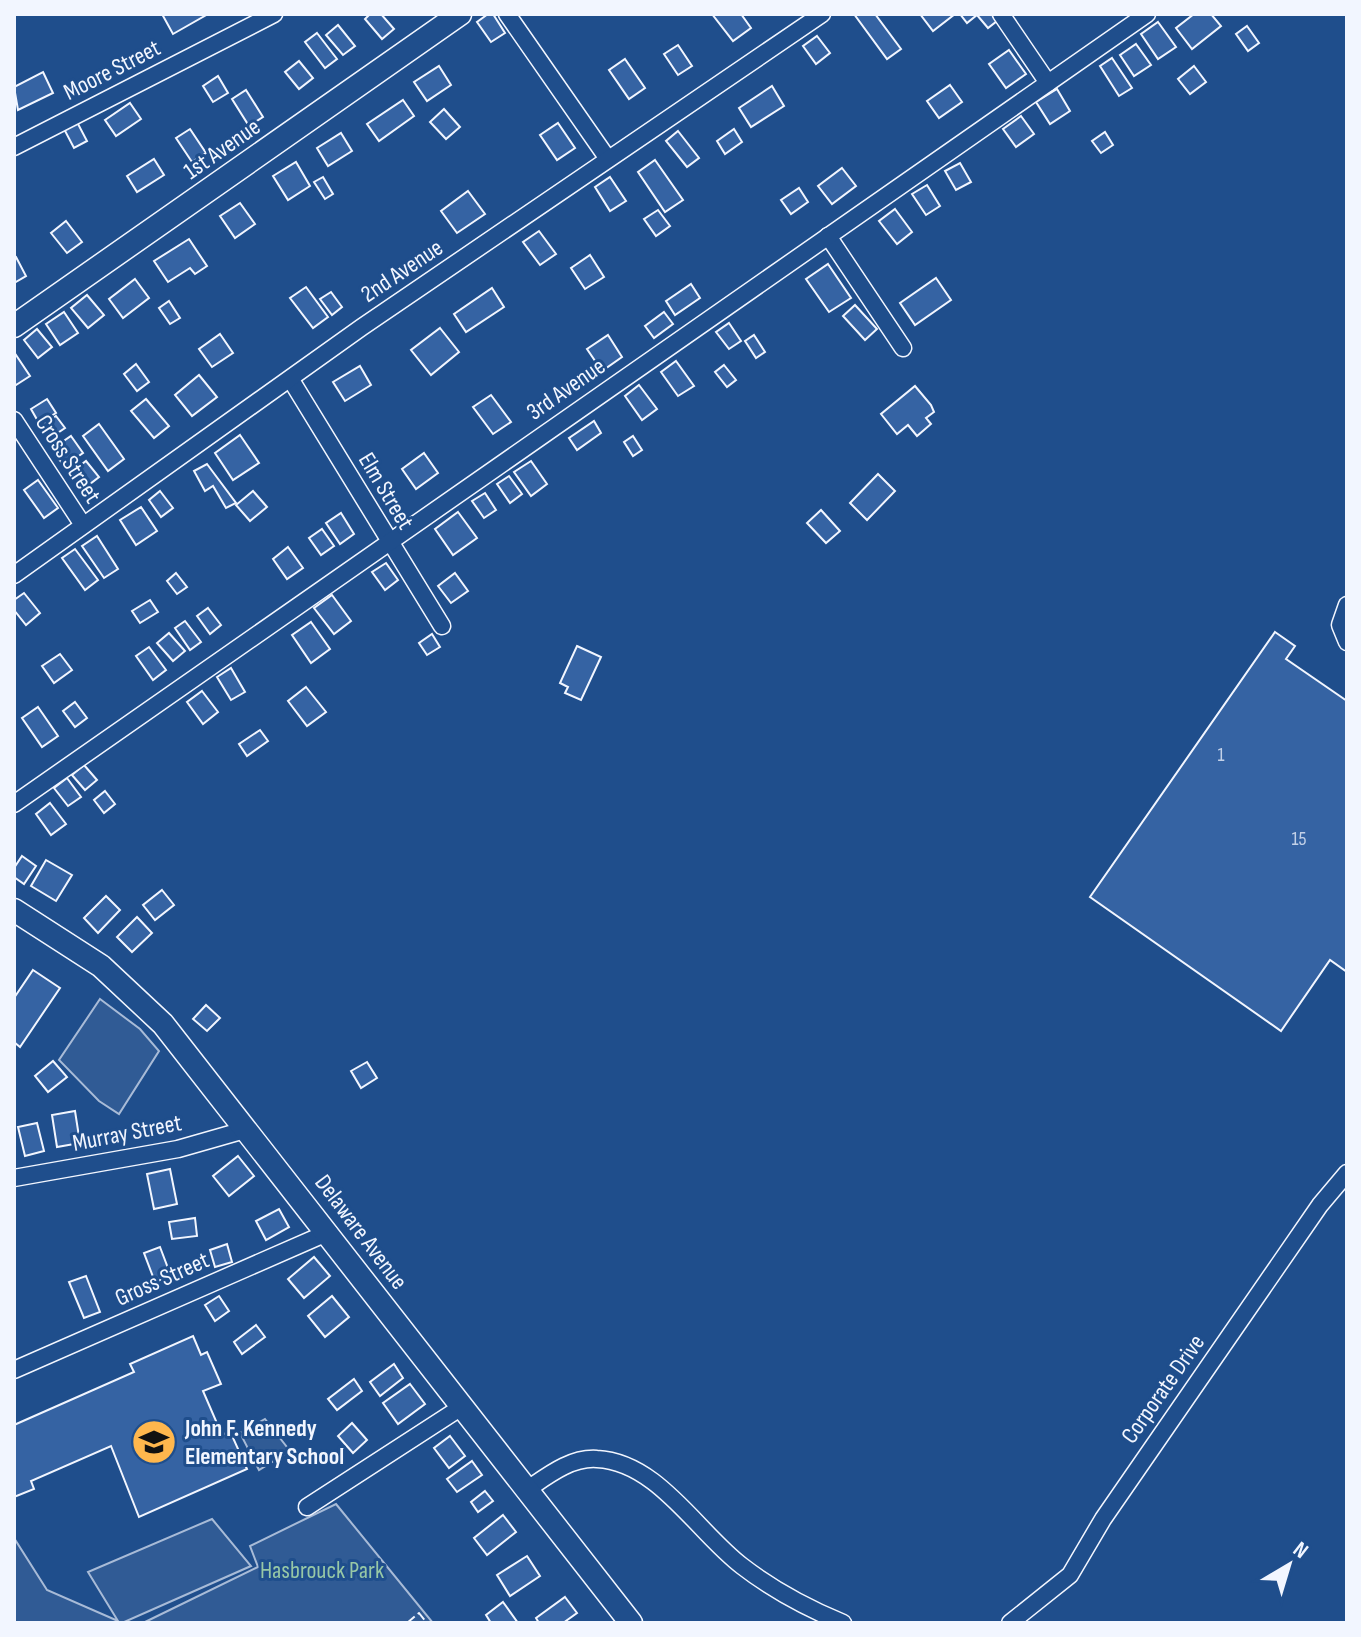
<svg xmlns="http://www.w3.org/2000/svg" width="1361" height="1637" font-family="'Sofia Sans Condensed',sans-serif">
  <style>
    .built { fill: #305b95; stroke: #a8bbd7; stroke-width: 2 }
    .building { fill: #3563a3; stroke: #f2f6ff; stroke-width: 2 }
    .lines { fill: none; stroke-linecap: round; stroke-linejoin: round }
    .street-casing { stroke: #f2f6ff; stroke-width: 19 }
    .secondary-casing { stroke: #f2f6ff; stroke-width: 25 }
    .street { stroke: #1f4e8c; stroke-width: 16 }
    .secondary { stroke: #1f4e8c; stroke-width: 22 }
    .fence { stroke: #f2f6ff; stroke-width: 2; stroke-dasharray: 10 4; stroke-linecap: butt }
    .labels { text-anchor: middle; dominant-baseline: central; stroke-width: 6; stroke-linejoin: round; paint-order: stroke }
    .number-label { font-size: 20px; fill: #c3d1e8 }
    .street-label { font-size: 24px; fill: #f2f6ff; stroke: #1f4e8c }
    .poi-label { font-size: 24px; font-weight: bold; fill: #f2f6ff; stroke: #1f4e8c; text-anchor: start }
    .park-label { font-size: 24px; fill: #97c8a6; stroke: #1f4e8c }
  </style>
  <rect width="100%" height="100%" fill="#1f4e8c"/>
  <g class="built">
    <path d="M100,999L140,1029L159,1051L119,1114L99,1101L59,1060Z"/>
    <path d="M265,1419L290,1451L259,1470L240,1433Z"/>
    <path d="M336,1504L433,1623H143L258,1567L250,1546Z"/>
    <path d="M212,1519L251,1566L122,1623H14V1538L47,1590L118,1621L88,1572Z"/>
  </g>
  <g class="building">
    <path d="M162,14H208L173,34Z"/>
    <path d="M370,14H381L394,29L382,39L365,19Z"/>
    <path d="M488,14H493L505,33L491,42L477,22Z"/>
    <path d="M712,14H741L751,28L733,41Z"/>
    <path d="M854,14H875L901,49L887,59Z"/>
    <path d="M920,14H955L933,31Z"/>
    <path d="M960,14H992L997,21L988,28L977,15L967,23Z"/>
    <path d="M1194,14H1211L1221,26L1192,49L1176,28Z"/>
    <path d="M1158,22L1176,47L1158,59L1141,34Z"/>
    <path d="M338,25L355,46L343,55L326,35Z"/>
    <path d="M1247,26L1259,43L1248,51L1236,34Z"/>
    <path d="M317,33L337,59L325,68L305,42Z"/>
    <path d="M817,36L830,53L816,64L803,46Z"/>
    <path d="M1136,44L1151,65L1134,76L1120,55Z"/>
    <path d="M678,45L692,66L678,75L664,54Z"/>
    <path d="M1009,50L1026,74L1006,88L989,64Z"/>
    <path d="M1112,58L1132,88L1119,96L1100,66Z"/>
    <path d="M625,59L645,88L629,99L609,70Z"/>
    <path d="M299,61L313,78L299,89L285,72Z"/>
    <path d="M439,66L451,85L427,101L414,82Z"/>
    <path d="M1194,66L1206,82L1190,94L1178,79Z"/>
    <path d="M43,72L53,93L18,110L14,87Z"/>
    <path d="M218,76L228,93L213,102L203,86Z"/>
    <path d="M950,85L962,102L939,118L927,101Z"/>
    <path d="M772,86L784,106L751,127L739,108Z"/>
    <path d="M1057,89L1070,111L1050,124L1036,102Z"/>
    <path d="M246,90L263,117L249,126L232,99Z"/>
    <path d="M403,100L414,116L379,141L367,124Z"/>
    <path d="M130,103L141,119L116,136L105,120Z"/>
    <path d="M444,109L460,127L446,139L430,122Z"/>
    <path d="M1021,116L1034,134L1016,147L1003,129Z"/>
    <path d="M77,122L87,141L74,148L64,129Z"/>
    <path d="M558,123L575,148L557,160L540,135Z"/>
    <path d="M190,129L206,153L192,162L176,138Z"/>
    <path d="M734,129L742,142L725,154L717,141Z"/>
    <path d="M678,131L699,158L687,167L666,141Z"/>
    <path d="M1105,132L1113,145L1101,153L1092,141Z"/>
    <path d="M341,133L352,151L328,166L317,148Z"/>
    <path d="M154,159L164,175L137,192L127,176Z"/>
    <path d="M655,160L683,200L665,212L638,172Z"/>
    <path d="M296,162L310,186L288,200L273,176Z"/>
    <path d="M960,163L971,182L956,190L945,171Z"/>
    <path d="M842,168L856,186L832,204L818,186Z"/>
    <path d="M323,177L333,194L325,199L314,182Z"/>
    <path d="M610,177L626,201L610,211L595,187Z"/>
    <path d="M927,185L940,206L926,215L912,194Z"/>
    <path d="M799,188L808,202L791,214L781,200Z"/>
    <path d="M468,191L485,214L457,233L441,211Z"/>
    <path d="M240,203L255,224L235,238L220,216Z"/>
    <path d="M895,209L912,232L897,244L879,221Z"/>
    <path d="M658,210L670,226L656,236L644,219Z"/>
    <path d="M66,221L82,242L67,253L51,233Z"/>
    <path d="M539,231L556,254L540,265L523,242Z"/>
    <path d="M189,239L207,266L195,274L190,268L168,282L154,261Z"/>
    <path d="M590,255L604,277L585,289L571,268Z"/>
    <path d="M16,257L26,276L14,283V258Z"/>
    <path d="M828,264L851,298L829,312L806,279Z"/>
    <path d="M936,278L951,300L915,325L900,303Z"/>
    <path d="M135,279L149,298L123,318L109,299Z"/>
    <path d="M691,284L700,298L675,315L666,301Z"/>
    <path d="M306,287L328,317L313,328L290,298Z"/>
    <path d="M492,288L504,307L466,332L454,314Z"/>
    <path d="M331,292L342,307L332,315L320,299Z"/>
    <path d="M87,295L104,315L88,328L71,308Z"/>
    <path d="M169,301L180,318L170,324L159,308Z"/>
    <path d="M855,305L877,329L865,340L843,316Z"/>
    <path d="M64,312L78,333L60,345L46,324Z"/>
    <path d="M664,312L673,324L654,338L645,326Z"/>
    <path d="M729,323L741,341L729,349L716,332Z"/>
    <path d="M440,328L459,352L431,375L411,350Z"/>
    <path d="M37,329L52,347L38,358L24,340Z"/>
    <path d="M220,334L233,353L212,367L199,349Z"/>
    <path d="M608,335L622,357L602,371L587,349Z"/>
    <path d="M754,335L765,352L756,358L745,341Z"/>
    <path d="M14,352L30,376L16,385L14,383Z"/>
    <path d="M676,361L694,386L678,396L661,372Z"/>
    <path d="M136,364L149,382L137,391L124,374Z"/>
    <path d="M724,365L736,380L727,387L715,372Z"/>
    <path d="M360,366L371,385L345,401L333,382Z"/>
    <path d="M199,375L217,397L192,416L175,395Z"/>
    <path d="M639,385L657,409L642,420L625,396Z"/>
    <path d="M915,386L931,405L934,412L926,418L931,424L917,436L908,425L897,434L881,414Z"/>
    <path d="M491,395L511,422L493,434L473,407Z"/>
    <path d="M47,399L56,413L39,423L31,409Z"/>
    <path d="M146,399L169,426L154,438L131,411Z"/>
    <path d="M56,416L65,428L50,438L42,426Z"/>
    <path d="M594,421L601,433L577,450L569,438Z"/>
    <path d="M99,424L124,459L108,471L83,436Z"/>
    <path d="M240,435L259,463L233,480L215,453Z"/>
    <path d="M71,436L83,453L64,466L52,449Z"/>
    <path d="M633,436L642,450L633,456L624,442Z"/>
    <path d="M424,453L438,473L416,489L402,469Z"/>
    <path d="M86,461L99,477L86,487L73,471Z"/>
    <path d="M531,461L547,484L531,496L514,472Z"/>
    <path d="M207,464L236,503L226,508L213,486L205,491L194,471Z"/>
    <path d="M878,474L895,491L867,520L850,503Z"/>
    <path d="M509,476L522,494L510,503L497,484Z"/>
    <path d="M38,480L58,508L44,518L24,490Z"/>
    <path d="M160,491L173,508L161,517L149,500Z"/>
    <path d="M253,491L267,507L250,521L236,505Z"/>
    <path d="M485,493L496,510L484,518L472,501Z"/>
    <path d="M141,507L157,531L136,545L120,520Z"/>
    <path d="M821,510L840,531L826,543L807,523Z"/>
    <path d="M458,512L477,538L453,555L435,529Z"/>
    <path d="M341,513L354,534L340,544L326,523Z"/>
    <path d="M322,529L334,546L321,555L309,538Z"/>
    <path d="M97,536L118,569L104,578L82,546Z"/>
    <path d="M288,547L303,568L287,579L273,559Z"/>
    <path d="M75,549L98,580L85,590L62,558Z"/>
    <path d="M386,563L398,580L385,590L372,572Z"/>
    <path d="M176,573L187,587L177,594L167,581Z"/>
    <path d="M455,573L468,591L451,603L438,586Z"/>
    <path d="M24,593L40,613L26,625L14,610V600Z"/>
    <path d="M332,595L351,621L334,634L314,608Z"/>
    <path d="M150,600L158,612L140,623L132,611Z"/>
    <path d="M208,608L221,625L210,634L197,616Z"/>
    <path d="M185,621L201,642L190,650L175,628Z"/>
    <path d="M311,622L330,649L311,663L292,635Z"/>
    <path d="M1275,632L1295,646L1286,659L1347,701V972L1330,960L1281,1031L1090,897Z"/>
    <path d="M169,633L185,651L173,661L157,643Z"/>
    <path d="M432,634L440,647L427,655L419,643Z"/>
    <path d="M577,646L601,657L581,700L565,693L568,687L560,683Z"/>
    <path d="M149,647L166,670L153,680L136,656Z"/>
    <path d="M60,654L72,670L54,683L42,666Z"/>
    <path d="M231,668L245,692L231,700L217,677Z"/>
    <path d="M306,687L326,712L307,726L288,701Z"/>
    <path d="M202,691L218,712L203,724L187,702Z"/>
    <path d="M75,702L87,718L75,727L63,711Z"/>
    <path d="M38,707L58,736L42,747L22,718Z"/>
    <path d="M260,730L268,741L247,756L239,744Z"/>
    <path d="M84,765L97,780L85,790L72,775Z"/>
    <path d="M67,778L81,797L68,806L54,788Z"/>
    <path d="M105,791L115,804L104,813L94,800Z"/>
    <path d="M50,803L66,824L51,835L36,814Z"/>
    <path d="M22,856L36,866L24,884L14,877V868Z"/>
    <path d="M46,860L72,875L56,901L31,886Z"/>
    <path d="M162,890L174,905L155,920L143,905Z"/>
    <path d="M106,896L120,910L98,933L84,918Z"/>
    <path d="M137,917L152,933L132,952L117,937Z"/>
    <path d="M33,970L60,988L20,1047L14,1042V998Z"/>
    <path d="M206,1005L220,1018L207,1031L193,1019Z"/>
    <path d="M53,1061L67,1077L48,1092L35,1076Z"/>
    <path d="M367,1062L377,1078L361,1088L351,1071Z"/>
    <path d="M75,1111L80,1143L57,1147L52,1115Z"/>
    <path d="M37,1123L44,1151L25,1156L18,1127Z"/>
    <path d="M238,1156L254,1176L229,1196L213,1176Z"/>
    <path d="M170,1169L177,1204L154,1209L147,1174Z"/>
    <path d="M279,1209L289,1227L266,1240L256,1221Z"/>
    <path d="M195,1218L197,1236L172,1239L169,1222Z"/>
    <path d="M227,1244L232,1262L215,1267L210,1250Z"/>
    <path d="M160,1247L171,1276L155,1282L144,1253Z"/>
    <path d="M314,1257L330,1276L304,1298L288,1279Z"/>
    <path d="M86,1276L100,1312L84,1318L69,1282Z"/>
    <path d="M219,1296L229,1311L215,1321L205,1305Z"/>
    <path d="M332,1296L349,1317L325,1337L308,1316Z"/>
    <path d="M256,1325L265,1337L242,1354L234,1342Z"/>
    <path d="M193,1336L201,1355L207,1352L221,1384L203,1391L222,1435L230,1431L247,1469L139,1517L111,1446L31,1481L34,1489L14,1497V1425L134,1372L130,1364Z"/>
    <path d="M394,1364L403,1378L380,1396L370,1382Z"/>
    <path d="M354,1379L362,1391L337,1410L328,1399Z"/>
    <path d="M410,1384L425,1404L398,1424L383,1403Z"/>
    <path d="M352,1423L367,1440L353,1453L338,1436Z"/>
    <path d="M450,1436L465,1456L449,1468L434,1448Z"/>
    <path d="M472,1461L482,1475L457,1492L447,1479Z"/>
    <path d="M485,1491L493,1501L478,1512L471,1502Z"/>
    <path d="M503,1515L516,1532L487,1555L474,1538Z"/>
    <path d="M527,1556L540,1576L510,1596L497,1575Z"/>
    <path d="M565,1597L577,1613L563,1623H539L536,1618Z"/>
    <path d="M503,1602L518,1623H491L486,1615Z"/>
  </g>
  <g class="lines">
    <g class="street-casing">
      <g id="street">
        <path d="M507,14L608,159"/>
        <path d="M1001,14L1048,83"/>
        <path d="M14,147L274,14"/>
        <path d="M828,236L903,348"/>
        <path d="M291,380L442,626"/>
        <path d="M14,420L83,525"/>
        <path d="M14,575L362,327L822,14"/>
        <path d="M1347,605L1340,625L1347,642"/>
        <path d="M14,804L1147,14"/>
        <path d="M14,1178L178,1149L248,1129"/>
        <path d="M14,1370L329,1232"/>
        <path d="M525,1491C546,1477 570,1457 597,1459C658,1462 697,1532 742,1566C773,1590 807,1608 843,1623"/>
        <path d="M307,1507L460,1408"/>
        <path d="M1010,1623L1070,1575L1103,1519L1320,1205L1347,1173"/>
      </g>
    </g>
    <g class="secondary-casing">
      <g id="secondary">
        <path d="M14,326L460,14"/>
        <path d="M14,910L101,966L163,1024L631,1623"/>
      </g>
    </g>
    <use href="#street" class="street"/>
    <use href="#secondary" class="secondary"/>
    <path class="fence" d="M407,1623L419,1613L427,1623"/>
  </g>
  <defs>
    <g id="school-disc" transform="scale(2.3)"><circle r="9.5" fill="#ffb74d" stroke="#1f4e8c"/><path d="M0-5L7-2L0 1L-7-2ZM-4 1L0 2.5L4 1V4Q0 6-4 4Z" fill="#111"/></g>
  </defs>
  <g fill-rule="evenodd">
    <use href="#school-disc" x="154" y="1442"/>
  </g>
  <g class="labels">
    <g class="number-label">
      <text x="1221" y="755">1</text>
      <text x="1299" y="839">15</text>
    </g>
    <g class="street-label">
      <text transform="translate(112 70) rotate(-27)">Moore Street</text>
      <text transform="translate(222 149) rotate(-35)">1st Avenue</text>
      <text transform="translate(402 271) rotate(-34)">2nd Avenue</text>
      <text transform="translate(566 389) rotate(-35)">3rd Avenue</text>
      <text transform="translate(68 459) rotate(57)">Cross Street</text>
      <text transform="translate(386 491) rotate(59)">Elm Street</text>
      <text transform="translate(127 1133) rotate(-11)">Murray Street</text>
      <text transform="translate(361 1232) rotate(53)">Delaware Avenue</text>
      <text transform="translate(162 1279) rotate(-24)">Gross Street</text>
      <text transform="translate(1163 1389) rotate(-55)">Corporate Drive</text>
    </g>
    <g class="poi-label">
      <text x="185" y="1428">John F. Kennedy<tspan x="185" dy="28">Elementary School</tspan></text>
    </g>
    <g class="park-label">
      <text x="322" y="1570">Hasbrouck Park</text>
    </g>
  </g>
  <rect width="1361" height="1637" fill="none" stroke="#f2f6ff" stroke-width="32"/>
  <g transform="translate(1289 1565) rotate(38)" stroke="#1f4e8c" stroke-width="6" paint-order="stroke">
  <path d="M0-6L14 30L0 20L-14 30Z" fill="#f2f6ff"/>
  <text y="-12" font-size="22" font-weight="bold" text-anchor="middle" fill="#f2f6ff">N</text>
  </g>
</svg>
